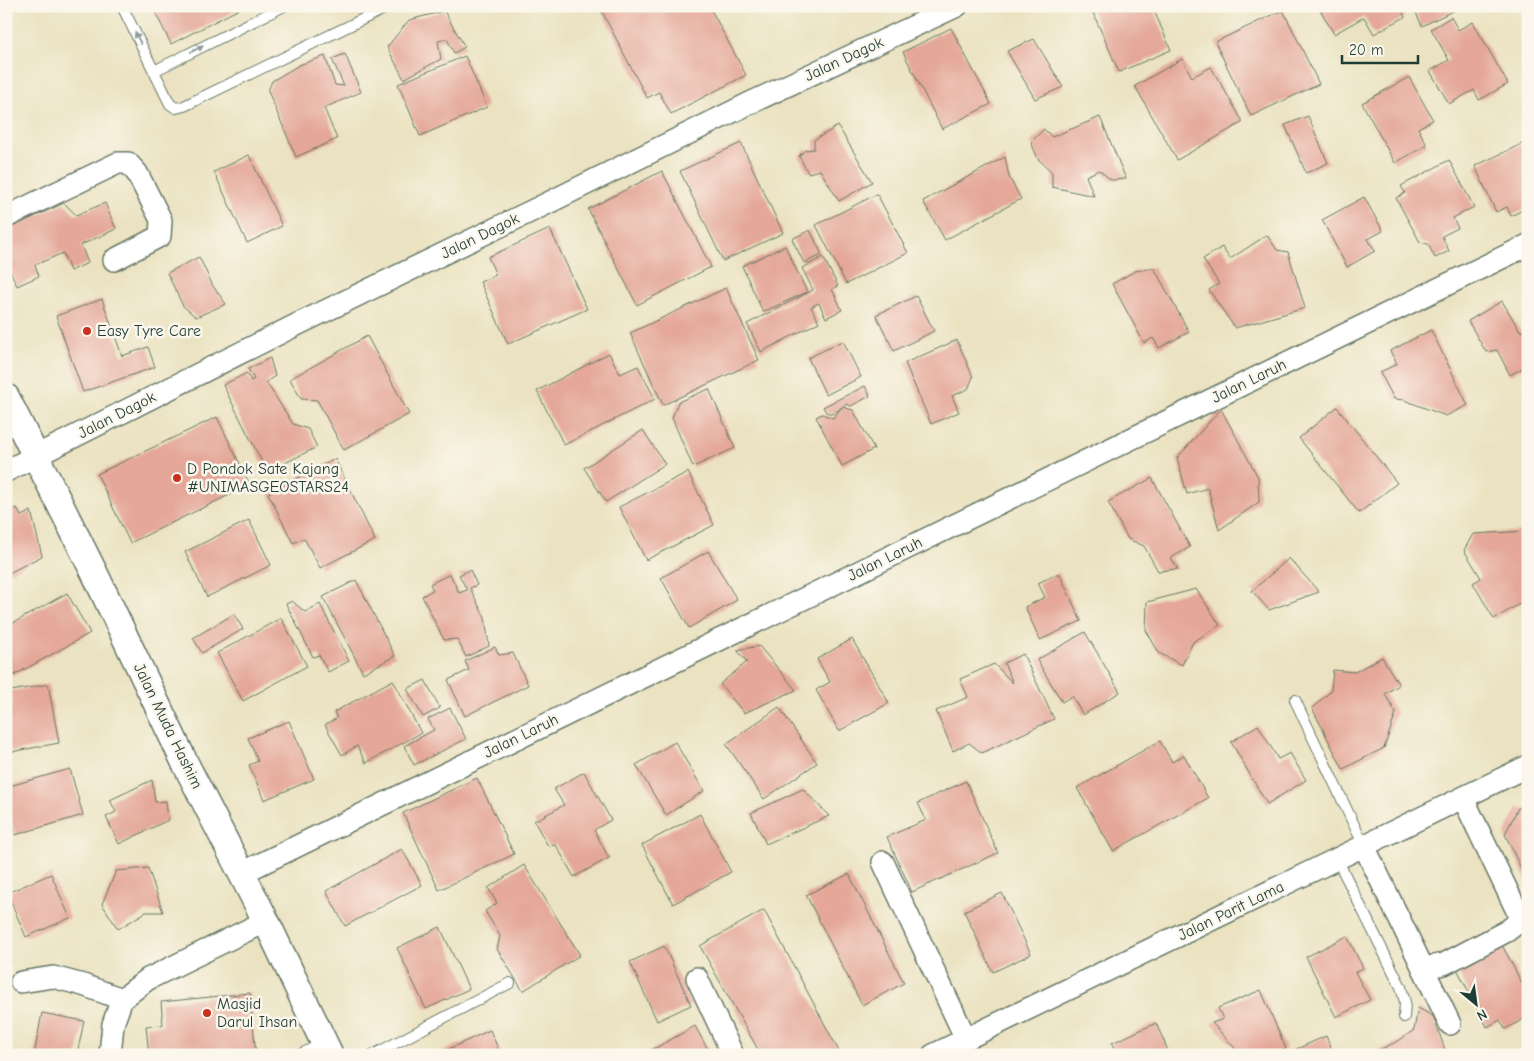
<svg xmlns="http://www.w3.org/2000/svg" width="1534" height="1061" font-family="'Comic Neue',sans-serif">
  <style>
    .building { fill: #e4a798 }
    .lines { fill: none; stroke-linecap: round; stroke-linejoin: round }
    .service-casing { stroke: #667765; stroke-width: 12 }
    .minor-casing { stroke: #667765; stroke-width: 24 }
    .tertiary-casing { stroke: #667765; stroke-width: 29 }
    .service { stroke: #fff; stroke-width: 10 }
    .minor { stroke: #fff; stroke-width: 21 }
    .tertiary { stroke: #fff; stroke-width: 26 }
    .oneway { fill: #8f9e9a }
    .poi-dot { fill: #c8321e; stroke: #fbf7ec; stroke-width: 2 }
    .labels { text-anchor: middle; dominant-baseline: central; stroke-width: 5; stroke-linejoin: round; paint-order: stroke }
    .street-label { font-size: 16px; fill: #1f3d34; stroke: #fbf7ec }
    .poi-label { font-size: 16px; fill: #1f3d34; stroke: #fbf7ec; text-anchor: start }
  </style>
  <rect width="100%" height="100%" fill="#fbf7ec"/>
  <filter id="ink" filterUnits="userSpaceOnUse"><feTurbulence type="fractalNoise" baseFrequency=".02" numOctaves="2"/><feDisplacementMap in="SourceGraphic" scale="10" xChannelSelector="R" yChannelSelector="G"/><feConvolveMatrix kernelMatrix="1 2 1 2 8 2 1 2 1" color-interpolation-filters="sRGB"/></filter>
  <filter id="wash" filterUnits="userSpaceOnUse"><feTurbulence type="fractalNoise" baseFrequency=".0096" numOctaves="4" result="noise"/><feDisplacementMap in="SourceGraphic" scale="20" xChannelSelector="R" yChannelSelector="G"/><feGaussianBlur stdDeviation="1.12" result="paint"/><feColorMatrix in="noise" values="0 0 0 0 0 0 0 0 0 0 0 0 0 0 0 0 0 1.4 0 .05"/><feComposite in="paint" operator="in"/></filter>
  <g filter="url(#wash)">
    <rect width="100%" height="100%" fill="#eae2c0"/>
    <g id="blocks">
      <g class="building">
        <path d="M152,6H245L171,44Z"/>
        <path d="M599,6H709L746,75L671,114L659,92L647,98Z"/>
        <path d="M1090,6H1152L1171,50L1119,72Z"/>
        <path d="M1318,6H1399L1405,17L1374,34L1364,17L1334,34Z"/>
        <path d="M1413,6H1463L1422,26Z"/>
        <path d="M1283,10L1319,84L1251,116L1215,42Z"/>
        <path d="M444,11L465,47L454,53L447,39L438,41L441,59L404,79L387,47L409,20Z"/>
        <path d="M1451,17L1458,30L1473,22L1508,84L1479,100L1474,90L1449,104L1430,71L1449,60L1431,29Z"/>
        <path d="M951,28L991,104L942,129L903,52Z"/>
        <path d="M1034,39L1063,87L1035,99L1007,51Z"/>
        <path d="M345,54L361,92L324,108L337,139L296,157L268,91L272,81L299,65L325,56L335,85L344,86L332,59Z"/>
        <path d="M465,56L487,107L420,136L398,84Z"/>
        <path d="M1182,59L1192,77L1211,67L1243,122L1177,160L1135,86Z"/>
        <path d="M1409,77L1433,120L1418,128L1427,145L1395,163L1362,103Z"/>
        <path d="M1308,116L1328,163L1306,173L1285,125Z"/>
        <path d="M1100,117L1126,179L1111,180L1099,170L1086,176L1094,196L1052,187V172L1038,159L1031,142L1044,129L1052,137Z"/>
        <path d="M838,126L872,182L839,201L820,170L808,173L799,156L805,150L814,149V140Z"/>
        <path d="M1528,141V207L1511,216L1507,207L1496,212L1475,166Z"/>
        <path d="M741,143L783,233L723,261L680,171Z"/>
        <path d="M249,155L282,226L247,243L214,172Z"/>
        <path d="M1005,157L1009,177L1021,199L945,240L923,201Z"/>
        <path d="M1449,160L1474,207L1453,218L1458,228L1442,236L1449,251L1435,258L1428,244L1420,242L1396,198L1405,193L1401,186Z"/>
        <path d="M662,171L711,267L637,305L588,209Z"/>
        <path d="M877,194L908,253L846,284L816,225Z"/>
        <path d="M1364,197L1383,231L1368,239L1375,251L1347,267L1322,220Z"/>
        <path d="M64,203L76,215L105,203L116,229L81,245L88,263L70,271L63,253L35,265L39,276L17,286L6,262L12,253L6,243L12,236L8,229Z"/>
        <path d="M550,229L587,309L508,344L480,282L496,275L488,257Z"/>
        <path d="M810,230L822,255L804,263L792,239Z"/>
        <path d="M1267,235L1277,250L1288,252L1305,308L1235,328L1209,290L1219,284L1203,259L1222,247L1230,259Z"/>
        <path d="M785,246L807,292L763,312L742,266Z"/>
        <path d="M199,257L213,286L226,304L196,317L183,306L167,273Z"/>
        <path d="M823,257L838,286L832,289L842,310L826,318L819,303L811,307L819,322L761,352L747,324L813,290L802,268Z"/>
        <path d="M1154,268L1189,332L1159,348L1153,338L1144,343L1112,284L1135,271Z"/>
        <path d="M726,288L759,360L663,405L630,333Z"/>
        <path d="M916,296L934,331L894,351L876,315Z"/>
        <path d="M102,299L122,356L148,347L155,367L83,392L56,316Z"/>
        <path d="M1502,301L1520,331L1528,332V365L1510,375L1497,350L1486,352L1468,321Z"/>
        <path d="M1431,330L1468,405L1446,416L1404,400L1394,399L1380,372L1397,364L1390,351Z"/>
        <path d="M367,336L409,414L344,450L317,400L301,399L290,379Z"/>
        <path d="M957,340L973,377L968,389L952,396L959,412L931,424L905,363Z"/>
        <path d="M843,341L861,377L826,395L808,358Z"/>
        <path d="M609,353L620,374L638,366L655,399L564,445L537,391Z"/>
        <path d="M270,358L275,376L266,382L293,424L308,429L317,447L267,472L223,385L247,373L251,381L254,379L248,369Z"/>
        <path d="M865,386L870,396L851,406L846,404L833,414L826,412L823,407Z"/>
        <path d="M709,389L735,448L693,467L672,418L678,402Z"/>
        <path d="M842,407L853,410L874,449L842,466L816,417L822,414L833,418Z"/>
        <path d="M1337,407L1397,483L1359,513L1299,438Z"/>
        <path d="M1221,409L1258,477L1259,502L1219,530L1208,488L1187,494L1177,458Z"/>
        <path d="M217,417L250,485L130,543L97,474Z"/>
        <path d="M643,430L665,464L606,502L584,468Z"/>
        <path d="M335,459L375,540L320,568L304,538L293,543L268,493Z"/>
        <path d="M688,472L714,525L646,560L619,507Z"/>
        <path d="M1152,478L1190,547L1171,558L1178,569L1158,571L1144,546L1128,539L1108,502Z"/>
        <path d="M17,508L21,516L31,511L42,556L7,574L6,509L8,512Z"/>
        <path d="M249,520L271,565L207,597L185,552Z"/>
        <path d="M1528,531V599L1494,619L1473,583L1481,578L1464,550L1473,534Z"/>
        <path d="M708,551L737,600L689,628L661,578Z"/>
        <path d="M1289,558L1319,592L1269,610L1252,591Z"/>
        <path d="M470,570L477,585L470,588L485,618L489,646L466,657L457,639L444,640L422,596L433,590L430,584L450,574L459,593L467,590L459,575Z"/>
        <path d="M1059,573L1081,621L1040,640L1025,607L1045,597L1038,583Z"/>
        <path d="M356,580L395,656L363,673L323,597Z"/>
        <path d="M1196,589L1220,625L1193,642L1182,665L1159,653L1146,630L1147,602Z"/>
        <path d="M67,593L90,633L13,676L6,665V627Z"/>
        <path d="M292,601L305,612L320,604L349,661L328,672L319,655L313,657L286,604Z"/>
        <path d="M234,614L243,629L202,653L193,638Z"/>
        <path d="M281,618L307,666L243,701L217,653Z"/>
        <path d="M1085,632L1120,692L1083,715L1072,696L1062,702L1037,660Z"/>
        <path d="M852,639L889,703L839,731L816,690L830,682L817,659Z"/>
        <path d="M759,646L796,690L744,713L720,684L747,662L737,650Z"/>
        <path d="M495,647L499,655L513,653L528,685L465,716L448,680L469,670L465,661Z"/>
        <path d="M1023,654L1054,719L982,753L969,743L953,751L936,711L968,697L960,679L994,664L1013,683L1004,663Z"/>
        <path d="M1382,657L1399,685L1385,694L1396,713L1384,748L1343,769L1312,708L1331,691L1333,670L1355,672Z"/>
        <path d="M393,680L421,733L366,763L357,746L342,755L325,725L337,718L334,712Z"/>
        <path d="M425,680L440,708L423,717L407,689Z"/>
        <path d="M48,684L59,743L11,752L6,741V692Z"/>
        <path d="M779,707L817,763L764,799L726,744Z"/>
        <path d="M450,708L466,739L414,765L404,746L434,730L428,719Z"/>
        <path d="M289,721L314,779L264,800L249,765L258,761L248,738Z"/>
        <path d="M1258,725L1278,759L1290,753L1306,780L1267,804L1231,742Z"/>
        <path d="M1160,741L1172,762L1184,755L1208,798L1113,851L1077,788Z"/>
        <path d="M675,742L704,791L666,815L636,765Z"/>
        <path d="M70,769L83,815L15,835L8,810H6V787Z"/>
        <path d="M584,772L611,820L594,830L609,858L574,877L556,845L548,846L534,821L564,805L554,789Z"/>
        <path d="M477,778L514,854L439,890L403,813Z"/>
        <path d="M152,780L155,802L166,801L168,820L119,844L106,817L116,812L110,800Z"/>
        <path d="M966,781L998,853L912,892L887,837L926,820L918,803Z"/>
        <path d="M803,789L829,816L766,844L751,813Z"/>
        <path d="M1518,808L1528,809V884L1505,834Z"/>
        <path d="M700,814L731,872L673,904L642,845Z"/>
        <path d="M402,849L422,885L345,926L326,891Z"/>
        <path d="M524,865L580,955L523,991L497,949L500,936L485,911L497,903L488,888Z"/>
        <path d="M148,868L163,912H146L118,929L102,904L116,871Z"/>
        <path d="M51,874L70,918L26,937L7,893Z"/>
        <path d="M849,874L904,983L862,1005L806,895Z"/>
        <path d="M1002,893L1031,954L993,972L964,911Z"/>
        <path d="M764,910L841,1055H761L700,946Z"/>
        <path d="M440,927L469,989L426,1009L397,948Z"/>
        <path d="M1347,936L1363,968L1355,972L1370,1000L1336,1017L1306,957Z"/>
        <path d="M1499,939L1528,995V1017L1505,1029L1500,1020L1487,1027L1454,963Z"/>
        <path d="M664,946L691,1005L657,1021L630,962Z"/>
        <path d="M6,959L10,960L6,970Z"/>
        <path d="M1261,990L1286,1049L1272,1055H1241L1212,1023L1223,1019L1218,1008Z"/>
        <path d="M250,993L256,1055H149L146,1026L163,1025L161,1002Z"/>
        <path d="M1418,1008L1433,1016L1447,1055H1369L1400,1040L1414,1030Z"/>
        <path d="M42,1013L84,1021L77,1055H34Z"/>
        <path d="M1156,1023L1170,1055H1117L1112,1043Z"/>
        <path d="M695,1026L711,1055H643Z"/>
        <path d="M490,1030L501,1055H436Z"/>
        <path d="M1326,1036L1334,1055H1283Z"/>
      </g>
    </g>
  </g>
  <g filter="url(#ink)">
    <use href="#blocks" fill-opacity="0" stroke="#667765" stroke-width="1"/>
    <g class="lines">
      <g class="service-casing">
        <g id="service">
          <path d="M122,6L170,104L176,108L184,106L390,6"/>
          <path d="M154,71L284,6"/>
          <path d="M1295,700L1364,846"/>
          <path d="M1337,859L1401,987L1405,1002L1404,1017"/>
          <path d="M299,1055L323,1043"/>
          <path d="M373,1055L510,983"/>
        </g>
      </g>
      <g class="minor-casing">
        <g id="minor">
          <path d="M6,217L118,163H128L137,173L161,220L160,236L114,260"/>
          <path d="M6,471L290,328L548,203L750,103L957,6"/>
          <path d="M1463,798L1519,915L1528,910"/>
          <path d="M1364,846L1423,968L1444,964L1507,931L1516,924L1519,915"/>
          <path d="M883,862L966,1039"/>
          <path d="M242,873L1528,245"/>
          <path d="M1423,968L1450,1024"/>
          <path d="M697,978L733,1055"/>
          <path d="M21,982L53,977L83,985L122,999"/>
          <path d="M110,1055L113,1024L122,999L148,979L266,921"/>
          <path d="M933,1055L1528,766"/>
        </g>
      </g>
      <g class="tertiary-casing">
        <path id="tertiary" d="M6,397L94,572L184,761L266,921L330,1055"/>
      </g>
      <use href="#service" class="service"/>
      <use href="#minor" class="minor"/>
      <use href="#tertiary" class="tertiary"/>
    </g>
    <defs><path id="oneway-solid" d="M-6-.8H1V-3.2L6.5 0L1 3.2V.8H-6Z" transform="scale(1.25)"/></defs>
    <g class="oneway">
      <use href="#oneway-solid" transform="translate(138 38) rotate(-116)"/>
      <use href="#oneway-solid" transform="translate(197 49) rotate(-26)"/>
    </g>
  </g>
  <g class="poi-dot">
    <circle cx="87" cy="331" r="5"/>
    <circle cx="177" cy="478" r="5"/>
    <circle cx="207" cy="1013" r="5"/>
  </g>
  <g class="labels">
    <g class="street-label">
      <text transform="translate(844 59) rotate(-25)">Jalan Dagok</text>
      <text transform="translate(480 236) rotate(-26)">Jalan Dagok</text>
      <text transform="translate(1249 381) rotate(-26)">Jalan Laruh</text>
      <text transform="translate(117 415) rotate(-27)">Jalan Dagok</text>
      <text transform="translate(885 559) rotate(-26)">Jalan Laruh</text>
      <text transform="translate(168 726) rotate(64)">Jalan Muda Hashim</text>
      <text transform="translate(521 736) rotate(-26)">Jalan Laruh</text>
      <text transform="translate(1231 911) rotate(-26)">Jalan Parit Lama</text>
    </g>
    <g class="poi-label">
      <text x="97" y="331">Easy Tyre Care</text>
      <text x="187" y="469">D Pondok Sate Kajang<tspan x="187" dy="18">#UNIMASGEOSTARS24</tspan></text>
      <text x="217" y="1004">Masjid<tspan x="217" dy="18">Darul Ihsan</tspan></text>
    </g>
  </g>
  <rect width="1534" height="1061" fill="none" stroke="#fbf7ec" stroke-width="25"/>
  <g transform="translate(1476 1004) rotate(151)" stroke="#fbf7ec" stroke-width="4" paint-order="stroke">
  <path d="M0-4L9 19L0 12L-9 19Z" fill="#1f3d34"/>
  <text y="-8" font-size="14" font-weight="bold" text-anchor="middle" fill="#1f3d34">N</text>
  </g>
  <path d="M1342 55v8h76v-8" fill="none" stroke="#1f3d34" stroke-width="2.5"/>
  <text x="1349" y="55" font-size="15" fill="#1f3d34" stroke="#fbf7ec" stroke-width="4" paint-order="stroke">20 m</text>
</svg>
